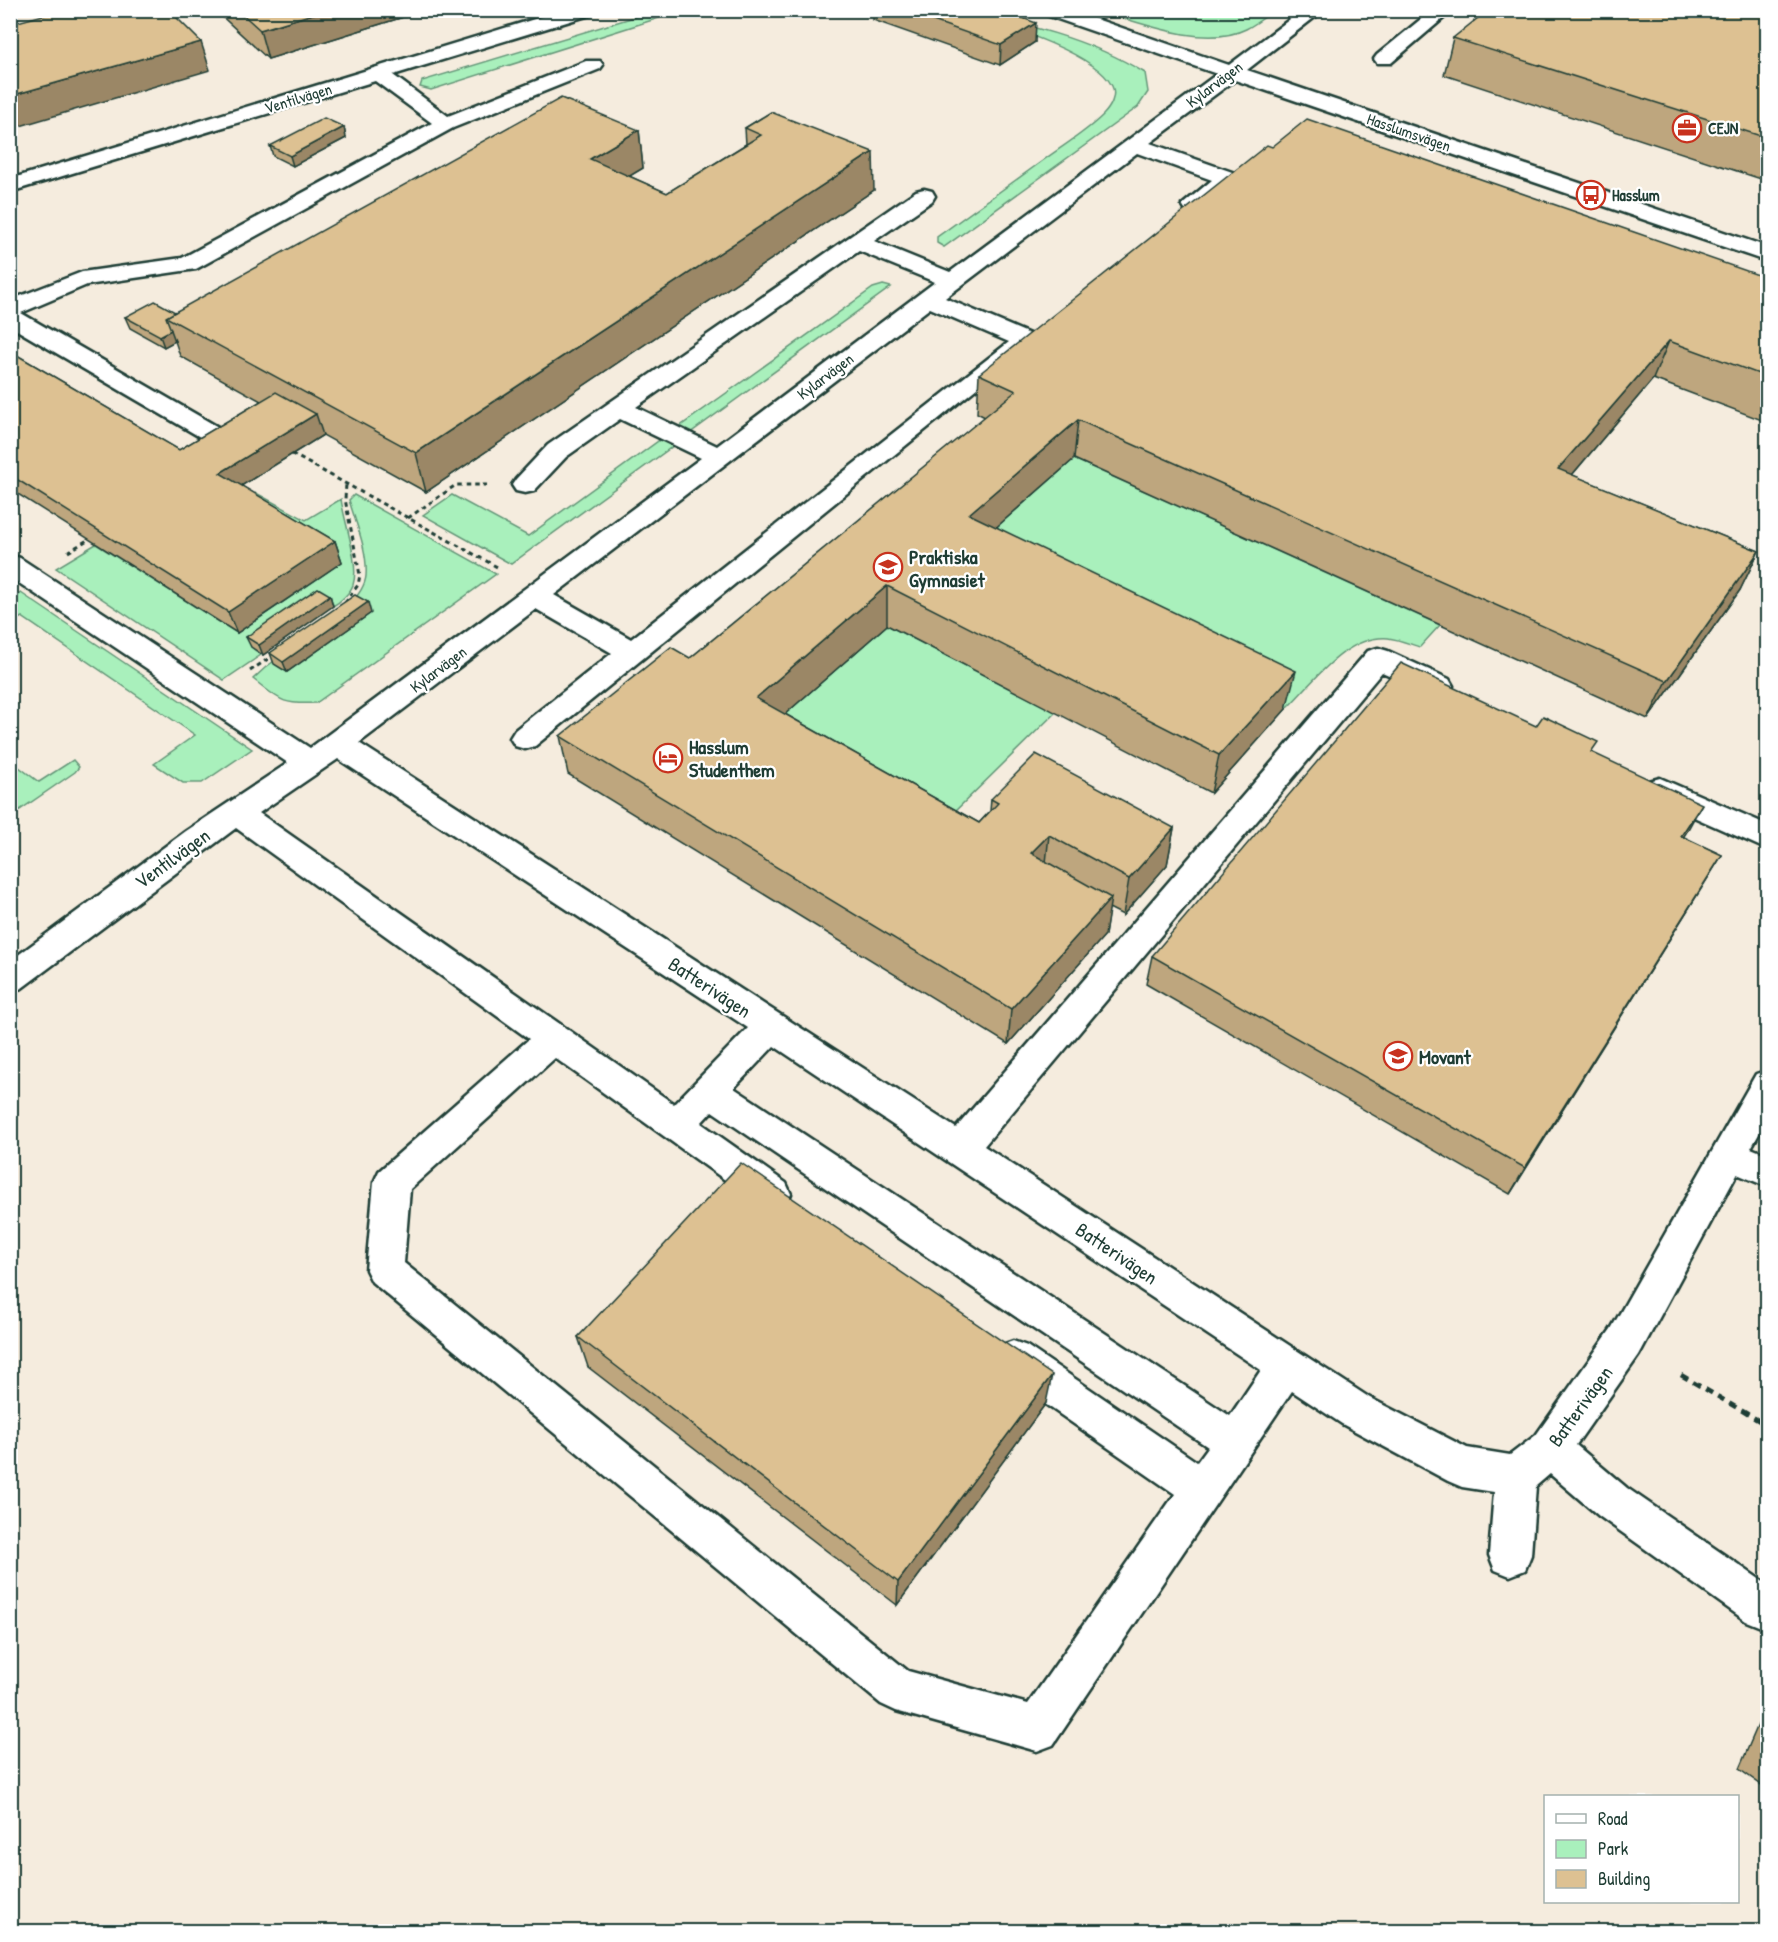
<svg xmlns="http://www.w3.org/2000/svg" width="1778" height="1942" font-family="'Patrick Hand',sans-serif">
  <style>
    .built { fill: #f5ecde; fill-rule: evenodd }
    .green { fill: #a9f0bc; stroke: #649678; stroke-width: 1.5 }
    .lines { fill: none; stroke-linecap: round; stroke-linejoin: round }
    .minor-casing { stroke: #1f3d34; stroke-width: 5 }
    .path-far1 { stroke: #1f3d34; stroke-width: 3; stroke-dasharray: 4.5 4; stroke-linecap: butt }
    .path { stroke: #1f3d34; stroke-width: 4.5; stroke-dasharray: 8 6; stroke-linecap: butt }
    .minor { fill: #fff; fill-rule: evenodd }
    .wall { fill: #bea67e; stroke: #1f3d34; stroke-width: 1.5 }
    .shaded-wall { fill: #9b8766; stroke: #1f3d34; stroke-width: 1.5 }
    .building { fill: #ddc192; stroke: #1f3d34; stroke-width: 1.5 }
    .labels { text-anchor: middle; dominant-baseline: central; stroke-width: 4.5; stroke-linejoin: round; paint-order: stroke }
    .far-street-label { font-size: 16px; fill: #1f3d34; stroke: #fff }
    .far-poi-label { font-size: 16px; font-weight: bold; fill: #1f3d34; stroke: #fff; text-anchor: start }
    .poi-label { font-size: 20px; font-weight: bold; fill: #1f3d34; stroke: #fff; text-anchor: start }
    .street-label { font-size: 20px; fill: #1f3d34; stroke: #fff }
  </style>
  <rect width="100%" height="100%" fill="#fff"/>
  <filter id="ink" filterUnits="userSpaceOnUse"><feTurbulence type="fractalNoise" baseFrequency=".0167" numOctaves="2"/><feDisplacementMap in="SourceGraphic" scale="12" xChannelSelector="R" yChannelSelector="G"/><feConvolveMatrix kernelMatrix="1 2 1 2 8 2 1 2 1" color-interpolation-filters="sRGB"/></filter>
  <g filter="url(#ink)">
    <path class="built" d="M11,11H1767V1931L11,1932ZM1546,1796H1738V1902H1546Z"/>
    <g class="green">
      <path d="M654,11H681L431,90L420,87L422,81Z"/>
      <path d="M958,11C1023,23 1088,38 1145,73L1148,92L1138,107L944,247L937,243V237C973,211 1009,185 1045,159C1064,145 1086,132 1103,115C1110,108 1117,96 1112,86C1095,51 995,23 958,11Z"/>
      <path d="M1100,11L1273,10V11C1265,17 1256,24 1246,29C1206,49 1140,23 1100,11Z"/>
      <path d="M883,285L891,287L690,433L679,427L873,288Z"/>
      <path d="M661,439L673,446L511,564L423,515L452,495L528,536Z"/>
      <path d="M1074,459L1440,625L1420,647C1410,644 1398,639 1388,638C1345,635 1313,683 1286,709L967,553Z"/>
      <path d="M256,493L306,520L341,499C344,521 360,565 353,585C350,593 340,602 333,606L251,647L261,655L224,680L56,568L96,544L237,633L241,502Z"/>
      <path d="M354,495L496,574L316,703C281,705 280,700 253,679L266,667L350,605C356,597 365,587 366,576C368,551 356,524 349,500Z"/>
      <path d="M21,593L252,749L202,783H183L154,764L195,735L22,617L11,623V599Z"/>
      <path d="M887,625L1056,712L951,815L760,736Z"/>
      <path d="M73,760L79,767L75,772L11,816V801L15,798L11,794V761L39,782Z"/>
    </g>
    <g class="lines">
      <g class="minor-casing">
        <g id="minor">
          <path d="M564,10H595L593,14L393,75L448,116L586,61H600L603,65L600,69L453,128L196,269L87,285L21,313L230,434L234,439L230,444L221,447L212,444L10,326V300L82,272L182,258L432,123L375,81L10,192V179Z"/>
          <path d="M1041,10H1070L1229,65L1302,10H1324L1247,70L1768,247V262L1235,80L1150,143L1235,173L1238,178L1235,183C1221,194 1204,214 1185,210L1182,205L1212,180L1137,153L945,298L1032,335L1036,340L535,746L525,749L515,746L510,738L515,730L612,653L536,609L359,743L956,1128L1368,651L1378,648L1388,651L1449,679L1453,686L1449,693L1439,696L1429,693L1382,672L984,1146L1370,1398L1467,1448L1510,1455L1536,1435L1611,1329L1756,1074L1768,1070V1118L1751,1148L1768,1155V1187L1737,1174L1639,1355L1576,1445L1627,1488L1768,1585V1624L1761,1627L1746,1621L1599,1516L1550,1474L1536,1486L1531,1555L1525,1570L1510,1576L1495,1570L1489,1555L1494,1492L1462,1487L1448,1481L1342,1424L1292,1391L1053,1745L1037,1751L896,1711L881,1704L372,1282L366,1270L374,1182L379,1171L529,1039L236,828L22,988L10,992V961L186,831L288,763L10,577V555L20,558L310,748L701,458L620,419L566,457L534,491L525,493L516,491L512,485L516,479L548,445L916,191L924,189L932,191L935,196L932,201L874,241L950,272L1217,74L1043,14ZM859,251L935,282L717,446L636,407ZM930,308L1009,342L631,639L554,595ZM338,759L748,1028L674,1104L259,813ZM774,1046L1261,1370L1230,1416L734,1088ZM555,1058L760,1205L773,1210L786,1205L791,1194L786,1183L701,1123L712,1111L1208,1447L1197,1462L1027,1346L1013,1341L999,1346L994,1359L999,1372L1175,1494L1028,1704L908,1671L404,1263L410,1189Z"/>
          <path d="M1432,10H1453L1391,63H1377L1374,59L1377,55Z"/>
          <path d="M1660,778L1768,825V850L1649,797L1645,789L1649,781Z"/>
        </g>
      </g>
      <g class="path-far1">
        <path d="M292,454L499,568"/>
        <path d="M408,518L456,485H487"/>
        <path d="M68,552L89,539"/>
        <path d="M345,603L358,585L360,575L345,499L346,484"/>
        <path d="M250,671L274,655"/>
      </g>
      <path class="path" d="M1681,1375L1768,1426"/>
      <use href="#minor" class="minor"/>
    </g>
    <g class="wall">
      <path d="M215,10H426L268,59Z"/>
      <path d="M873,10H1019L1018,15L1017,16L1035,42L1000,65L873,20Z"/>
      <path d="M1767,10V181L1444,75L1453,38Z"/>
      <path d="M771,112L874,190L426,492L323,435L241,486L335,541L342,562L237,633L10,489V351L179,450L261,401L180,356L175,341L164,347L130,328L125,317L175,312L639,130L643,168L629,176L667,193L746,144L745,128Z"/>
      <path d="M344,127L346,138L293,166L273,156L270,146Z"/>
      <path d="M1767,278V422L1653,379L1572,475L1759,551L1740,590L1648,719L1074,459L996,527L1286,709L1211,793L887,625L785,714L979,823L990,811L991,799L1174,828L1167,865L1123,915L1109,908L1105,935L1008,1044L568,774L560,736L690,658L985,417L977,413L979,374Z"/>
      <path d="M330,595L333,606L263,655L251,647L246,637Z"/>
      <path d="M371,613L287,672L274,664L270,653Z"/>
      <path d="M1593,753L1684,837L1722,855L1704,884L1510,1194L1146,984L1152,956Z"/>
      <path d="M578,1337L1046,1403L897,1605L588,1367Z"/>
      <path d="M1767,1704V1789L1739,1769Z"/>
    </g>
    <g class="shaded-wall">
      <path d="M326,10H426L268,59L260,30Z"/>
      <path d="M1014,10H1019L1018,15L1013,18Z"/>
      <path d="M1036,23L1035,42L1000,65L1001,45Z"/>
      <path d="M201,42L210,70L10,129V96Z"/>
      <path d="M344,127L346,138L293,166L290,156Z"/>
      <path d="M639,130L643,168L595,197L590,159Z"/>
      <path d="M873,152L874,190L426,492L416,453Z"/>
      <path d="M171,330L175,341L164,347L160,336Z"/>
      <path d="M1669,341L1653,379L1544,508L1558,469Z"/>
      <path d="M316,414L323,435L228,494L220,473Z"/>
      <path d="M1078,420L1074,459L967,553L969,514Z"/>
      <path d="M335,541L342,562L237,633L228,612Z"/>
      <path d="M1759,551L1740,590L1648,719L1667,681Z"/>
      <path d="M887,586V625L760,736L756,698Z"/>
      <path d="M330,595L333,606L263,655L259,645Z"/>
      <path d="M368,602L371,613L287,672L283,662Z"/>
      <path d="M1296,671L1286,709L1211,793L1219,755Z"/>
      <path d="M1702,804L1686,833L1665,865L1681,836Z"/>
      <path d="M1174,828L1167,865L1123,915L1129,879Z"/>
      <path d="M1049,835L1045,872L1031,853Z"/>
      <path d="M1722,855L1704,884L1510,1194L1525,1168Z"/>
      <path d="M1111,898L1105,935L1008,1044L1011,1009Z"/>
      <path d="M1052,1375L1046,1403L897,1605L898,1582Z"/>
    </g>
    <g class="building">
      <path d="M62,10H169L201,42L10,96V24Z"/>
      <path d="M238,10H326L260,30Z"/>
      <path d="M902,10H1001L1036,23L1001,45Z"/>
      <path d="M1488,10H1767V138L1453,38Z"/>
      <path d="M561,98L639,130L590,159L667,193L761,135L745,128L771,112L873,152L416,453L166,317Z"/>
      <path d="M324,118L344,127L290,156L270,146Z"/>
      <path d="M1307,119L1767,278V377L1669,341L1558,469L1759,551L1667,681L1078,420L969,514L1296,671L1219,755L887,586L756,698L979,823L998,803L991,799L1036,754L1174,828L1129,879L1049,835L1031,853L1111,898L1011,1009L560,736L671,647L690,658L1016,391L979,374L1267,145L1272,147Z"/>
      <path d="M155,301L175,312L166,317L171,330L160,336L125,317Z"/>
      <path d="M10,351L179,450L276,392L316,414L220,473L335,541L228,612L10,475Z"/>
      <path d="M318,588L330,595L259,645L246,637Z"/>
      <path d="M355,595L368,602L283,662L270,653Z"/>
      <path d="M1401,663L1536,726L1543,716L1598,742L1591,752L1702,804L1681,836L1722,855L1525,1168L1152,956Z"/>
      <path d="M741,1163L1052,1375L898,1582L578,1337Z"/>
    </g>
  </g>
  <defs>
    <g id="office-ring" transform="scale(1.5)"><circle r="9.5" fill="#fff" stroke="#c8321e" stroke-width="1.5"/><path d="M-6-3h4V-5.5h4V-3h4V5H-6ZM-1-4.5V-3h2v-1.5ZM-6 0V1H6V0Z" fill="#c8321e"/></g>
    <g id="bus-ring" transform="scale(1.5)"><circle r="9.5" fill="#fff" stroke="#c8321e" stroke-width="1.5"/><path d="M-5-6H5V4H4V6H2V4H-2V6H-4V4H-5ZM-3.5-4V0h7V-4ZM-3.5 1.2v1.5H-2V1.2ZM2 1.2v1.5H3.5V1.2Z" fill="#c8321e"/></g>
    <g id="school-ring" transform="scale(1.5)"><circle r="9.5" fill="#fff" stroke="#c8321e" stroke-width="1.5"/><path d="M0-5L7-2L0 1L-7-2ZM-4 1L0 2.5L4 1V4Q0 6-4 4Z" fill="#c8321e"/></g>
    <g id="hotel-ring" transform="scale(1.5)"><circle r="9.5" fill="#fff" stroke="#c8321e" stroke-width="1.5"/><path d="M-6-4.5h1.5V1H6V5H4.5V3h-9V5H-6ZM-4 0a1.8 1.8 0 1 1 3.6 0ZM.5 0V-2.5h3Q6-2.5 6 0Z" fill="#c8321e"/></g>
  </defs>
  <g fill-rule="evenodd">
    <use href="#office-ring" x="1687" y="128"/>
    <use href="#bus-ring" x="1591" y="195"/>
    <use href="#school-ring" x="888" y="567"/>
    <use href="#hotel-ring" x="668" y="758"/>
    <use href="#school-ring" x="1398" y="1056"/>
  </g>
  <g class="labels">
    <g class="far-street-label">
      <text transform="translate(1214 84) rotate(-37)">Kylarvägen</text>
      <text transform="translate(298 98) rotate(-17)">Ventilvägen</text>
      <text transform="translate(1409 132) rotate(19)">Hasslumsvägen</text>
      <text transform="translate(825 376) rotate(-37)">Kylarvägen</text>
      <text transform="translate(438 669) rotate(-37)">Kylarvägen</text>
    </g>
    <g class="far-poi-label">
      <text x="1708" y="128">CEJN</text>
      <text x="1612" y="195">Hasslum</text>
    </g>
    <g class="poi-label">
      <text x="909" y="556">Praktiska<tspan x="909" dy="23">Gymnasiet</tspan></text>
      <text x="689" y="746">Hasslum<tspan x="689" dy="23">Studenthem</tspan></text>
      <text x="1419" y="1056">Movant</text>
    </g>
    <g class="street-label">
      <text transform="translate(172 858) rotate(-36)">Ventilvägen</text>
      <text transform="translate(710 987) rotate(33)">Batterivägen</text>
      <text transform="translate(1117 1253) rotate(34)">Batterivägen</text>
      <text transform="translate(1580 1406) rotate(-54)">Batterivägen</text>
    </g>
  </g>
  <rect width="1778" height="1942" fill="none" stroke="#fff" stroke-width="36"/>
  <rect x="18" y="18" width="1742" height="1906" fill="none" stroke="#1f3d34" stroke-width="2" filter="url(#ink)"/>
  <rect x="1544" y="1795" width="195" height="108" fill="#ffffff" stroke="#a5b1ae" stroke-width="1.5"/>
  <rect x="1556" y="1814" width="30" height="9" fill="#ffffff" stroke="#a5b1ae" stroke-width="1.5"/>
  <text x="1598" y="1825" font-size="18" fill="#1f3d34">Road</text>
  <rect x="1556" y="1840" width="30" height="18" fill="#a9f0bc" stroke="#a5b1ae" stroke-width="1.5"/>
  <text x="1598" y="1855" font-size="18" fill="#1f3d34">Park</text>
  <rect x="1556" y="1870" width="30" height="18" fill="#ddc192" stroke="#a5b1ae" stroke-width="1.5"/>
  <text x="1598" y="1885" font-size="18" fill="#1f3d34">Building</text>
</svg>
